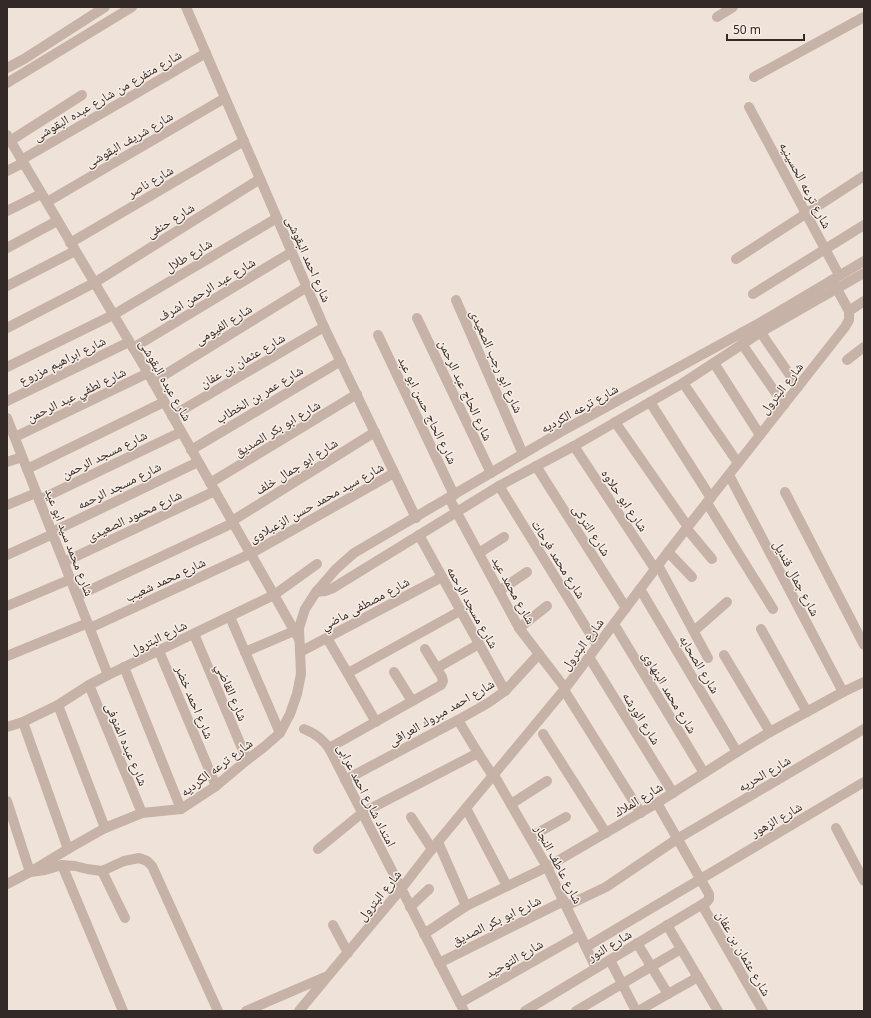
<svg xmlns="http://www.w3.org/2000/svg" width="871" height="1018" font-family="'Noto Sans','Noto Naskh Arabic',sans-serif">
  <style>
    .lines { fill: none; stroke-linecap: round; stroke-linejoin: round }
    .minor { stroke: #c6b2a6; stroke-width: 10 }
    .labels { text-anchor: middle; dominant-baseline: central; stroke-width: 3; stroke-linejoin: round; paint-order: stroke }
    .street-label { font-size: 13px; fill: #332927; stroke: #f7ede5 }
  </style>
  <rect width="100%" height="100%" fill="#efe3d9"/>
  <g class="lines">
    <g class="minor">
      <path d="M186,7L324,327L416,518"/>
      <path d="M717,17L733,7"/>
      <path d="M7,68L24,59L105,7"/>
      <path d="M754,77L864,17"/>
      <path d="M7,83L132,7"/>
      <path d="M749,107L839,275"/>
      <path d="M7,135L148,373L299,639"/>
      <path d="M10,141L82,95"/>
      <path d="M21,160L206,53"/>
      <path d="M7,171L23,163"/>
      <path d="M47,202L225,98"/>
      <path d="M7,211L41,194"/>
      <path d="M70,243L244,141"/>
      <path d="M7,248L57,221"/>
      <path d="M736,259L864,176"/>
      <path d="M7,286L75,251"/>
      <path d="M753,294L864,225"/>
      <path d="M456,300L523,454"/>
      <path d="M849,311L864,301"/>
      <path d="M417,318L491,473"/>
      <path d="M757,327L798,387"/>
      <path d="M7,328L94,283L260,179"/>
      <path d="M378,335L454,495"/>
      <path d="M742,344L784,405"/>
      <path d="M133,348L292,252"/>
      <path d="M847,360L864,347"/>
      <path d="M714,363L760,435"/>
      <path d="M7,367L113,315L277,218"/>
      <path d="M153,382L307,287"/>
      <path d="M683,383L738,463"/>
      <path d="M7,401L129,342"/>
      <path d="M650,402L711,498"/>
      <path d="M172,416L324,327"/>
      <path d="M7,418L108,675"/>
      <path d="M615,422L688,527"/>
      <path d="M15,437L148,373"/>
      <path d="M574,446L655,569"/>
      <path d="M191,450L341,361"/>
      <path d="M7,462L22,457"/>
      <path d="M536,466L626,608"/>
      <path d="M27,469L164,402"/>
      <path d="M729,475L843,692"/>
      <path d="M210,483L357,394"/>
      <path d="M499,486L597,645"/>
      <path d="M785,492L864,645"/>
      <path d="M449,498L519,628L565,688"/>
      <path d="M39,500L181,432"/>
      <path d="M707,503L773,609"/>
      <path d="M7,505L36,493"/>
      <path d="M232,521L375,432"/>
      <path d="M687,529L712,559"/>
      <path d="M52,532L198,462"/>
      <path d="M419,535L505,691"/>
      <path d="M668,552L692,577"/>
      <path d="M479,553L504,537"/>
      <path d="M7,555L53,534"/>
      <path d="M64,562L215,491"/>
      <path d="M658,565L708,658"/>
      <path d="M640,589L737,752"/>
      <path d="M499,591L527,572"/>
      <path d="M316,592L325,591L333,588L499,486L574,446L683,383L761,332L864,273"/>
      <path d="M77,596L233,523"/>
      <path d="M7,606L71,579"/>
      <path d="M230,617L280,733"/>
      <path d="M614,624L704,773"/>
      <path d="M90,628L250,554L394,473"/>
      <path d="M519,628L547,606"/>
      <path d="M761,629L807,712"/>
      <path d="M694,631L727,602"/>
      <path d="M194,634L247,760"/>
      <path d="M327,638L376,722"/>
      <path d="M159,651L216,786"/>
      <path d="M245,652L294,631"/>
      <path d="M300,652L442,577"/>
      <path d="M724,655L770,732"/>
      <path d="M7,656L88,623"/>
      <path d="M589,657L673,793"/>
      <path d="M124,667L181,809"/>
      <path d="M437,668L479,644"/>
      <path d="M394,672L412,701"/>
      <path d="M348,673L460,611"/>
      <path d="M89,685L142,813"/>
      <path d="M564,690L641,813"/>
      <path d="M58,705L105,828"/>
      <path d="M458,720L478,753L493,776"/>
      <path d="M23,722L68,849"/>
      <path d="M7,727L23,722L58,705L89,685L108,675L274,595L317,564"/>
      <path d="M304,729C316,734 321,738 329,748L464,1011"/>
      <path d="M543,734L606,833"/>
      <path d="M329,748L441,685L443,681L442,677L425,649"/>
      <path d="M494,775L547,867L596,968"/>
      <path d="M345,780L458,720L488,703L505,691L539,654"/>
      <path d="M7,801L30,872L45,870L62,865L75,866L87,869L102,871L124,861L139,858L147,861L152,866L218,1011"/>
      <path d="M657,803L709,894V899L704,905L705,910L763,1011"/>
      <path d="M511,804L547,781"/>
      <path d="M466,808L507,886"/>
      <path d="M411,817L432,849"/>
      <path d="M836,828L864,881"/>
      <path d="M530,837L566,817"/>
      <path d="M438,842L466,906"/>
      <path d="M318,849L362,813L478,753"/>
      <path d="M62,865L123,1011"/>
      <path d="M102,871L125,918"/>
      <path d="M7,884L30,872L68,849L105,828L142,813L181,809L216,786L247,760L264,747L280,733L290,714L297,694L301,674L299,628L305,609L316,592L336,569L354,553L564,430L756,325L864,261"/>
      <path d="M566,906L606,887L677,839L864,729"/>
      <path d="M410,907L429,889"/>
      <path d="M333,925L348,953"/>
      <path d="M667,925L718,1011"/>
      <path d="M424,934L466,906L547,867L657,803L737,752L770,732L843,692L864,682"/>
      <path d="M637,943L668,994"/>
      <path d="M586,947L864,782"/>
      <path d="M610,960L636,1011"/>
      <path d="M439,963L564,901"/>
      <path d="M460,1003L580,935"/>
      <path d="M246,1011L325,977"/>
      <path d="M299,1011L328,976L401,889L432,849L564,690L668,552L845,327L849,320V311L832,280"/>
      <path d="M525,1011L706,902"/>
      <path d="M576,1011L681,949"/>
      <path d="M638,1011L698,977"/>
    </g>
  </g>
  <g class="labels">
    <g class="street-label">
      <text transform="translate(107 95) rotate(-30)">شارع متفرع من شارع عبده البقوشى</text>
      <text transform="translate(129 139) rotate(-30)">شارع شريف البقوشى</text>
      <text transform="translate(150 181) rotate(-30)">شارع ناصر</text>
      <text transform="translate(806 185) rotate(62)">شارع ترعه الحسينيه</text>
      <text transform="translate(170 220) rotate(-32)">شارع حنفى</text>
      <text transform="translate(188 255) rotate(-31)">شارع طلال</text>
      <text transform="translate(309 259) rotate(66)">شارع احمد البقوشى</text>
      <text transform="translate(206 289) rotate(-31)">شارع عبد الرحمن اشرف</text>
      <text transform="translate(223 324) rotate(-32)">شارع الفيومى</text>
      <text transform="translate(62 360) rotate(-26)">شارع ابراهيم مزروع</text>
      <text transform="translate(242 360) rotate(-30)">شارع عثمان بن عفان</text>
      <text transform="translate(497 361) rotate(66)">شارع ابو رجب الصعيدى</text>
      <text transform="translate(166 380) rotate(60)">شارع عبده البقوشى</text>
      <text transform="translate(781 388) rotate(-52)">شارع البترول</text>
      <text transform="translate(466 390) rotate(65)">شارع الحاج عبد الرحمن</text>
      <text transform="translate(76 394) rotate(-26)">شارع لطفي عبد الرحمن</text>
      <text transform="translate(259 394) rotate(-31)">شارع عمر بن الخطاب</text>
      <text transform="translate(579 408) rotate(-29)">شارع ترعه الكرديه</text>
      <text transform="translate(428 410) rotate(64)">شارع الحاج حسن ابو عبد</text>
      <text transform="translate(277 428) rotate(-31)">شارع ابو بكر الصديق</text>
      <text transform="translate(104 454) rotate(-26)">شارع مسجد الرحمن</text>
      <text transform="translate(296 466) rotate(-32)">شارع ابو جمال خلف</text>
      <text transform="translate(119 485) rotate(-26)">شارع مسجد الرحمه</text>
      <text transform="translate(625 500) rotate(56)">شارع ابو حلاوه</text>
      <text transform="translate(316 502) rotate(-29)">شارع سيد محمد حسن الزعبلاوى</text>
      <text transform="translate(134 515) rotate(-25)">شارع محمود الصعيدى</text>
      <text transform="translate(592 530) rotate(57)">شارع التركى</text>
      <text transform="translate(70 542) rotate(69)">شارع محمد سيد ابو عيد</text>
      <text transform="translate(559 559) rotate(58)">شارع محمد فرحات</text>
      <text transform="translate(797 578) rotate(62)">شارع جمال قنديل</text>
      <text transform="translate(165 579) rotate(-25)">شارع محمد شعيب</text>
      <text transform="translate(514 590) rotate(61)">شارع محمد عيد</text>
      <text transform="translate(365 603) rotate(-28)">شارع مصطفى ماضي</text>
      <text transform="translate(473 607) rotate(61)">شارع مسجد الرحمه</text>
      <text transform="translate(158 637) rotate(-26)">شارع البترول</text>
      <text transform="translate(582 644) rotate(-53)">شارع البترول</text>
      <text transform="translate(700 664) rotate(59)">شارع الصحابه</text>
      <text transform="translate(232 692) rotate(67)">شارع القاضي</text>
      <text transform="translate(670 692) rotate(59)">شارع محمد البنهاوى</text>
      <text transform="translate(195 702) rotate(67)">شارع احمد خضر</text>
      <text transform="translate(441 712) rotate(-30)">شارع احمد مبروك العراقى</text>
      <text transform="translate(642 718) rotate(58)">شارع الورشه</text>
      <text transform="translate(127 744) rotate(67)">شارع عبده المنوفى</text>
      <text transform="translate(216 767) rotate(-37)">شارع ترعه الكرديه</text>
      <text transform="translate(764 773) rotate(-30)">شارع الحريه</text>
      <text transform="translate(367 795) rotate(63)">امتداد شارع احمد عرابى</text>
      <text transform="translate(638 799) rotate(-31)">شارع الملاك</text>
      <text transform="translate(776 819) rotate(-30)">شارع الزهور</text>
      <text transform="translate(559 864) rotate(62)">شارع عاطف النجار</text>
      <text transform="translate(379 895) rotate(-51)">شارع البترول</text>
      <text transform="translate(496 920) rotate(-26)">شارع ابو بكر الصديق</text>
      <text transform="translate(609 945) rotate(-31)">شارع النور</text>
      <text transform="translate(744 953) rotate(60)">شارع عثمان بن عفان</text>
      <text transform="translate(514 958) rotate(-30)">شارع التوحيد</text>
    </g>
  </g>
  <rect width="871" height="1018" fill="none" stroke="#332927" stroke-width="16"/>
  <path d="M727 34v6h77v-6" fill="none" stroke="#332927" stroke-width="2"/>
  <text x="733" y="34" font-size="12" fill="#332927" stroke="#f7ede5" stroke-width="3" paint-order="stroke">50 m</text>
</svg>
